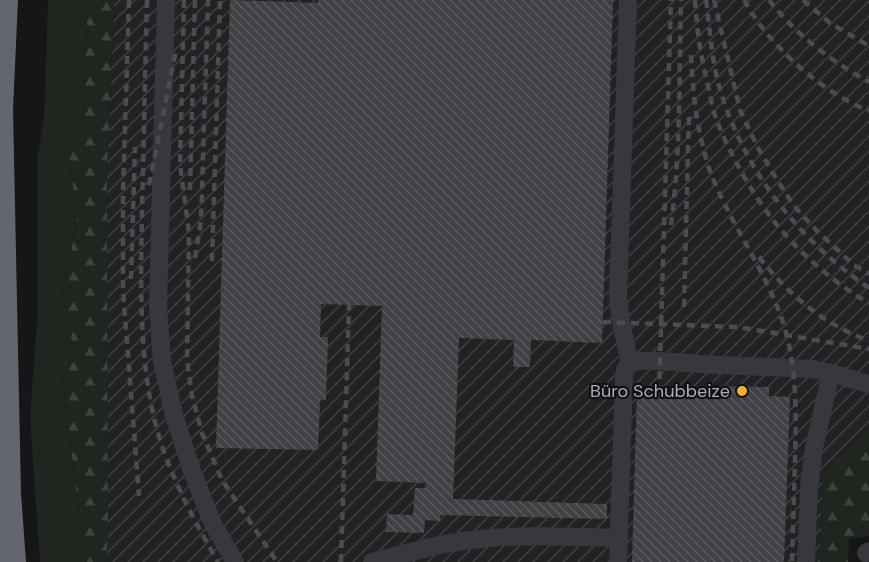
<svg xmlns="http://www.w3.org/2000/svg" width="869" height="562" font-family="'DM Sans',sans-serif">
  <style>
    .industrial { fill: url(#industrial-furrows) }
    .green { fill: #1e261f }
    .forest { fill: url(#forest-firs) }
    .building { fill: url(#building-back-hatch) }
    .lines { fill: none; stroke-linecap: round; stroke-linejoin: round }
    .minor { stroke: #37383d; stroke-width: 18 }
    .highway { stroke: #63666e; stroke-width: 26 }
    .rail { stroke: #4a4c52; stroke-width: 4.5; stroke-dasharray: 8 6; stroke-linecap: butt }
    .poi-dot { fill: #f2b134; stroke: #111113; stroke-width: 2 }
    .labels { text-anchor: middle; dominant-baseline: central; stroke-width: 4.5; stroke-linejoin: round; paint-order: stroke }
    .poi-label { font-size: 18px; fill: #a8adb8; stroke: #111113; text-anchor: end }
  </style>
  <defs>
    <pattern id="industrial-furrows" width="10" height="10" patternUnits="userSpaceOnUse" patternTransform="scale(1.5)"><rect width="10" height="10" fill="#222225"/><path d="M-1 1l2-2M0 10L10 0M9 11l2-2" fill="none" stroke="#3f3f43"/></pattern>
    <pattern id="forest-firs" width="22" height="20" patternUnits="userSpaceOnUse" patternTransform="scale(1.5)"><rect width="22" height="20" fill="#1e261f"/><path d="M5 1l3.5 6h-7zM16 11l3.5 6h-7z" fill="#3c433d"/></pattern>
    <pattern id="building-back-hatch" width="6" height="6" patternUnits="userSpaceOnUse" patternTransform="scale(1.5)"><rect width="6" height="6" fill="#404145"/><path d="M-1 5l2 2M0 0l6 6M5-1l2 2" fill="none" stroke="#595a5e"/></pattern>
  </defs>
  <rect width="100%" height="100%" fill="#161618"/>
  <path class="industrial" d="M114,0H869V431L823,472L820,562H106L108,536L107,173Z"/>
  <path class="green" d="M48,0H88L82,133L69,158L77,215L70,259L61,286L67,321L76,356L62,376L85,562H40L30,417L38,306L37,161L44,118Z"/>
  <g class="forest">
    <path d="M88,0H114L107,173L108,536L106,562H85L62,376L76,356L67,321L61,286L70,259L77,216L69,158L82,133Z"/>
    <path d="M869,431V536L849,539L848,562H820L823,472Z"/>
  </g>
  <g class="building">
    <path d="M230,0L318,3V0H613L602,343L531,340L530,367H513L514,340L459,338L453,499L607,504V519L440,515V521L425,520L424,533L386,532L387,514L413,515L415,488H425L426,483L376,481L382,306L321,304L320,337H328L326,400H320L318,450L216,448Z"/>
    <path d="M716,386L769,387V396L790,397L784,562H632L637,392L715,394Z"/>
  </g>
  <g class="lines">
    <g class="minor">
      <path d="M166,0L158,306L162,361L174,415L192,471L213,524L235,562"/>
      <path d="M628,0L618,296L621,322L630,364"/>
      <path d="M866,553L869,551"/>
      <path d="M372,562C408,553 444,542 481,539C526,534 573,537 619,538"/>
      <path d="M618,562L624,377L625,369L630,364L640,361H660L699,364L812,369L831,373L869,384"/>
      <path d="M806,562L809,487L814,448L831,373"/>
    </g>
    <path class="highway" d="M5,0L0,109L8,494L13,562"/>
    <g class="rail">
      <path d="M129,0L123,193V290L139,496"/>
      <path d="M147,0C145,70 144,139 142,209C141,281 138,355 156,426C169,474 193,519 218,562"/>
      <path d="M184,0L180,165L189,232L187,359L192,396L202,433L222,480L277,562"/>
      <path d="M695,0C697,33 701,58 709,90C711,100 713,111 717,121C730,154 751,192 773,220C797,251 835,284 869,303"/>
      <path d="M706,0C710,27 711,55 718,82C741,167 797,239 869,288"/>
      <path d="M714,0L740,110L758,148L776,178L794,206L817,231L854,265L869,274"/>
      <path d="M744,0C770,47 820,91 869,111"/>
      <path d="M769,0C795,34 831,61 869,82"/>
      <path d="M803,0L830,23L869,46"/>
      <path d="M691,55C693,95 697,133 710,171C731,227 771,276 787,336C797,377 796,419 795,462C794,495 793,529 792,562"/>
      <path d="M149,185L176,50"/>
      <path d="M190,190L195,0"/>
      <path d="M671,225C681,150 679,75 681,0"/>
      <path d="M759,257C790,296 822,323 869,341"/>
      <path d="M195,258L201,221L208,0"/>
      <path d="M212,261L220,0"/>
      <path d="M131,279L135,147"/>
      <path d="M684,307L689,112"/>
      <path d="M603,322L738,327L869,349"/>
      <path d="M659,393L671,0"/>
      <path d="M341,562L349,305"/>
    </g>
  </g>
  <circle class="poi-dot" cx="742" cy="391" r="6"/>
  <g class="labels">
    <g class="poi-label">
      <text x="730" y="391">Büro Schubbeize</text>
    </g>
  </g>
</svg>
